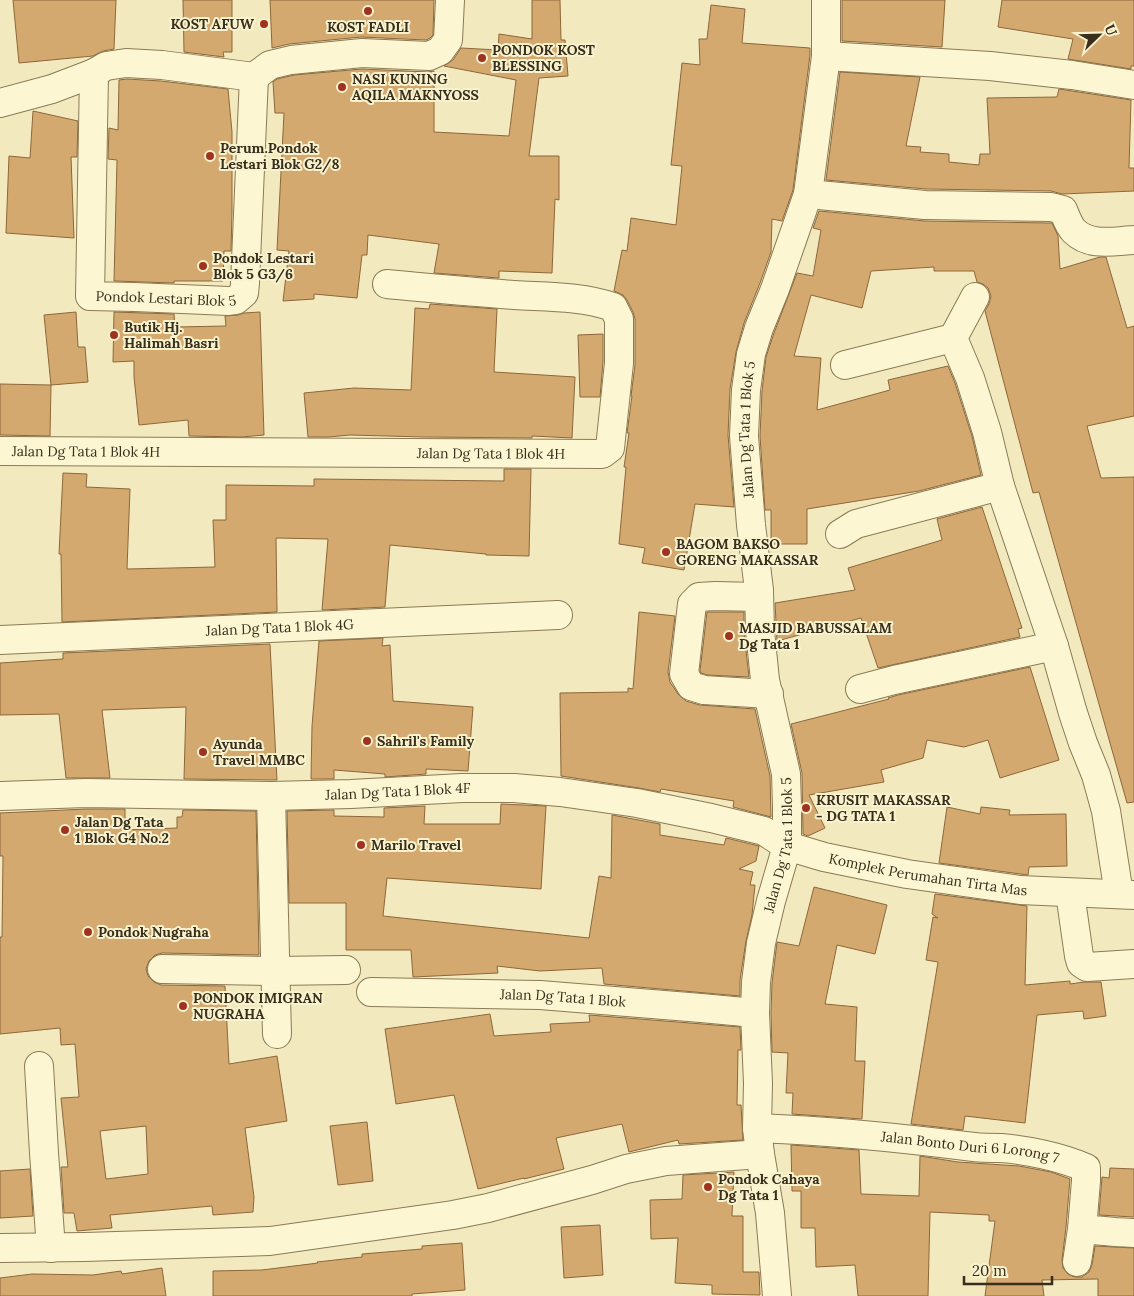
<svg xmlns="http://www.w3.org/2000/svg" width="1134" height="1296" font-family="Lora,serif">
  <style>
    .building { fill: #d3a970; stroke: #8d6739; fill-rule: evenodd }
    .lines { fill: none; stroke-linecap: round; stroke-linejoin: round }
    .street-casing { stroke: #8b7a55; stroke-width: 30 }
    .street { stroke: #fcf6d2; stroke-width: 28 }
    .poi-dot { fill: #a03320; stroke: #f8f3ce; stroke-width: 2 }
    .labels { text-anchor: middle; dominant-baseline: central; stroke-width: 4; stroke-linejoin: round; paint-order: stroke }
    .poi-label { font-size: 14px; font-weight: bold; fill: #392e1b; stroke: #f8f3ce; text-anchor: start }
    .street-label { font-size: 14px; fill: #392e1b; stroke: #f8f3ce }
  </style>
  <rect width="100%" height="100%" fill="#f2eabe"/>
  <g class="building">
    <path d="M13,0H116L114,49L103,51L93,56L19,63Z"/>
    <path d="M183,0H232V52H223L224,57L184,52Z"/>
    <path d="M270,0H434L433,35L430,38L426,40L361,37L289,44L272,48Z"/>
    <path d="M532,0H560L561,40H565L568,76L539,78L529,156H559V200L555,199L552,273L499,271V278L434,273L439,244L368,235L367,255H362L357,298L314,294V299L283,301L289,251L277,250L284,113H275L273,82L277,79L294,75L362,69L428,72L434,71V132L509,136L516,80L444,66L453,60L461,48L498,50L499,34L532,39Z"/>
    <path d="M842,0H945L942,47L842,41Z"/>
    <path d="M1002,0H1134V66H1131V69L1068,59L1073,39L998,27Z"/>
    <path d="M711,5L745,9L742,43L810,48V55L793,190L782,221L772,219L771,252L760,283L744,323L736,352L730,389L728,435L734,507L695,504L684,570L642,563L645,548L619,544L626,467H624L629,433H627L632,396H631L635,365V319L633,312L627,300L623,295L614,291L622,250L627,251L631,218L676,225L682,166L671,165L682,63L700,65L699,39H707Z"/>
    <path d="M840,72L920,77L906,146L921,147L920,152L949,154V162L979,165L980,154H990L987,98L1057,97L1059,89L1131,100L1129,168H1134V191L1062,194L1051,191L926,189L826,180Z"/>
    <path d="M127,79L161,81L228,89L232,132V212L231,251H224L223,281H174V283L114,281L117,160L108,159L109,128L118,130L119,80Z"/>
    <path d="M33,111L78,121L77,157H71L74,238L6,233L9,156L30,158Z"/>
    <path d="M819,211L925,221L1049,223H1052L1058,236L1060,269L1100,257H1106L1127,328L1134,326V416L1087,426L1101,478L1134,477V802L1127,803L1039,492L1033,493L985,311L989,304L991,296L988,288L983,284L977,282L974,271H934V267L871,271L862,308L811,295L794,356L821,358L817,410L890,390L888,380L948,366L955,383L972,436L981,475L919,491L807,509V544H771V510H765L760,436L762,391L766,357L774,333L797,273L813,276L821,230L813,228Z"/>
    <path d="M430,304L497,309L494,372L575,377L572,438L532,436V438L424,437L350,435L328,437H308L304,393L354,388L411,390L415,308L429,309Z"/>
    <path d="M76,312L78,347H85L88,382L51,385L44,315Z"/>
    <path d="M114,312L174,314L175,327L226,326L225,316L238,315L244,313L260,312L264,435L242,437L189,436L188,420L139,425L134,377V361L113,362Z"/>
    <path d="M603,334V362L600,397H580L578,335Z"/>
    <path d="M0,384L51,385L50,436L0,435Z"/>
    <path d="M504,469H531L529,556L486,555V554L390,545L385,607L322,610L328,539L276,538L277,612L62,622L61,554H59L63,473L87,474L86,487L130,489L127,569L215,567L213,520H226V485L314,486V479L504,481Z"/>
    <path d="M982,507L1022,628L1018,629L1020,637L878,668L861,618L777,641L775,603L855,590L848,568L942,540L937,519Z"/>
    <path d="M639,612L675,616L668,672L670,682L678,694L686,701L700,705L755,709L770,776L771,817L733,807L734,801L661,789L660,792L639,788L561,776L560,693L628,692V688L633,689Z"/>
    <path d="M707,612H744V633L749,677L707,675L701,673L700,671Z"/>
    <path d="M383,638L382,646L390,645L393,701L473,707L468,771L426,769V774L385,777V774L334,770V779H311L312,726L319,641Z"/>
    <path d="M270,644L277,780L184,779L186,707L102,710L110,778H66L59,714L0,715V663L63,659V653Z"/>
    <path d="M1030,667L1059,760L1000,778L988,740L964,747L927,740L923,758L881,770L884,782L809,795L825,828L808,836L803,834L802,773L791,724L889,699L888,698L898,695Z"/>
    <path d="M501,804L546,806L541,889L387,878L383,916L589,938L599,876L611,878L612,815L660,824V835L724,845L726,838L759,846L756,861L739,869L753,872L750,885H755L752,915L746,941L740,980V996L604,984L602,968L540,971L497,966L498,973L413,977L411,950H346V903H289L287,811L334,810V816L384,817V808L425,806L424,824H500Z"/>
    <path d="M947,807L980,814L981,807L1010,810L1009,815L1066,814L1067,866L1029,867L1028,875L939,863Z"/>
    <path d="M86,809H125V830L177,828V817H182L183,810L256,811L259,955L162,953L155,955L149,961L146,969L148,976L154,982L161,985L225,986L229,1064L277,1056L287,1121L245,1128L254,1197L253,1212L213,1215L212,1206L110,1215L112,1228L77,1231L74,1213H64L61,1167H68L61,1098L79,1097L75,1044L61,1045L60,1028L0,1034V937H2L3,856H0V813ZM146,1126L148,1174L106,1179L100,1131Z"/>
    <path d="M814,887L887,905L875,954L837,945L825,1004L857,1007L855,1061H865L862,1119L792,1114L793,1093H786L788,1053L772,1052L771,1013L772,983L777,942L799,946Z"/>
    <path d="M935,894L1027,906L1025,985L1070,981V984L1084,982H1101L1106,1016L1084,1019L1083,1011L1037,1015L1025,1123L965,1116L963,1130L911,1124L938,962L926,960L933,917L938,918L932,914Z"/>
    <path d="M490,1014L494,1036L551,1032L550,1024L590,1022L589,1015L740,1027L741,1050H738L737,1105H741L743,1140L679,1144L678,1140L629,1152L622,1124L556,1138L564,1169L524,1179V1178L478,1189L454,1095L396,1104L385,1029Z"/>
    <path d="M367,1122L373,1181L338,1185L330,1126Z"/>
    <path d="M791,1145L859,1150L861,1194L919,1196L920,1156L958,1162L1019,1166L1051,1172L1070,1179L1066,1227L1062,1260L1063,1268L1068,1274L1075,1277H1082L1089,1272L1092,1265L1095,1246L1134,1248V1296H1098V1279L1042,1280L1044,1296H985L995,1221H989V1215L930,1212L928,1296H858L855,1265L816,1267L815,1228H801V1191H792Z"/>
    <path d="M1110,1168L1134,1169V1217L1099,1215L1102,1177L1109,1178Z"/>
    <path d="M30,1169L33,1216L0,1218V1171Z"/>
    <path d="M734,1172L732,1216H743V1272H759L760,1295L712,1294V1285L675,1283L678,1238L651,1239L650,1200L682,1199L683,1175Z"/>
    <path d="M600,1225L603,1275L564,1278L561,1227Z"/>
    <path d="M462,1243L465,1290L412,1294V1296H213V1271L262,1270L318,1263L317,1262L362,1257V1254L422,1249V1246Z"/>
    <path d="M162,1268L166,1296H0V1278L32,1274L93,1275L121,1271L122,1274Z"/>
  </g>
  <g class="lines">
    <g class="street-casing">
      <g id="street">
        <path d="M826,56L990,66L1072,75L1134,85"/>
        <path id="s1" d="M94,73L90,296L134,297L229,301L236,300L244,293L245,283L254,77"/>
        <path d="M0,103L52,89L94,73L106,66L126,63L162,65L254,77L270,65L291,60L362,53L429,56L440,51L448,40L450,0"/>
        <path d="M808,194L925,205L1051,207L1063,210C1066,217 1069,226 1074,231C1090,247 1114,241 1134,240"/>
        <path d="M975,297L953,338L970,378L987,432L1000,486L1054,646L1073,713L1083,743L1096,775L1106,811L1119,894"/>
        <path d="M845,365L953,338"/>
        <path id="s2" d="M0,451L602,454L610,448L619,363V319L613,307C581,296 547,297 514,295C472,292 430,288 387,284"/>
        <path d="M840,534L856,524L1000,486"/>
        <path d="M759,597L715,596L699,597L692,604L684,674L691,686L704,690L769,694"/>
        <path id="s3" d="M0,640L558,615"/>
        <path d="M860,689L894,680L1054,646"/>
        <path id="s4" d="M0,796L86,793L271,796L351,794L462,788H514L560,792L637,803L711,818L764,831L787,846L824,857L907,874L1020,890L1134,895"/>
        <path d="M271,796L277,1034"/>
        <path d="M1070,893L1079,956L1081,963L1087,967L1134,964"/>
        <path d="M162,969L275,971L346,970"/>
        <path id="s5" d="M371,992L540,995L701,1008L755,1013"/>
        <path d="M39,1066L44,1153L51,1248"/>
        <path id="s6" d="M757,1128C829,1130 902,1138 974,1147C983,1148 992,1148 1001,1148C1027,1150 1061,1157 1086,1168V1181L1082,1229L1115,1232L1134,1233"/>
        <path d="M0,1248L85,1247L270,1241L453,1215L488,1208L592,1180L626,1169L666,1161L760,1154"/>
        <path d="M1077,1262L1082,1229"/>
        <path id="s7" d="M777,1296L770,1213L760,1154L757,1128L758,1083L755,1013L756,982L761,943L771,901L787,846V807L786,774L765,680L760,631L759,590L751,525L744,436L746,390L751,354L759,328L775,289L808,194L826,56V0"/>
      </g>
    </g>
    <use href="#street" class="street"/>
  </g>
  <g class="poi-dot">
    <circle cx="368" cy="11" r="5"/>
    <circle cx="264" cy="24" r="5"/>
    <circle cx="482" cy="58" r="5"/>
    <circle cx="342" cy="87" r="5"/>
    <circle cx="210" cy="156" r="5"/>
    <circle cx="203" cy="266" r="5"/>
    <circle cx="114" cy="335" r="5"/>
    <circle cx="666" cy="552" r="5"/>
    <circle cx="729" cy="636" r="5"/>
    <circle cx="367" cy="741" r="5"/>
    <circle cx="203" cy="752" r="5"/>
    <circle cx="806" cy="808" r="5"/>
    <circle cx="65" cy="830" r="5"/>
    <circle cx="361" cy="845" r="5"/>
    <circle cx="88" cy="932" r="5"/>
    <circle cx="183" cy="1006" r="5"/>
    <circle cx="708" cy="1187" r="5"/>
  </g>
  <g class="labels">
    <g class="poi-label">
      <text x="254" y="24" text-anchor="end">KOST AFUW</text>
      <text x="368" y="27" text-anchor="middle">KOST FADLI</text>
      <text x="492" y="50">PONDOK KOST<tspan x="492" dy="16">BLESSING</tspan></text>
      <text x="352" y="79">NASI KUNING<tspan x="352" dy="16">AQILA MAKNYOSS</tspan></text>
      <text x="220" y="148">Perum.Pondok<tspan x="220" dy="16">Lestari Blok G2/8</tspan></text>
      <text x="213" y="258">Pondok Lestari<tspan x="213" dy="16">Blok 5 G3/6</tspan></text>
      <text x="124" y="327">Butik Hj.<tspan x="124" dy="16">Halimah Basri</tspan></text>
      <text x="676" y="544">BAGOM BAKSO<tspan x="676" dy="16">GORENG MAKASSAR</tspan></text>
      <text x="739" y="628">MASJID BABUSSALAM<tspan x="739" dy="16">Dg Tata 1</tspan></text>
      <text x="377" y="741">Sahril's Family</text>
      <text x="213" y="744">Ayunda<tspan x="213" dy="16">Travel MMBC</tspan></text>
      <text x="816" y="800">KRUSIT MAKASSAR<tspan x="816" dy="16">- DG TATA 1</tspan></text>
      <text x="75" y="822">Jalan Dg Tata<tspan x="75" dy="16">1 Blok G4 No.2</tspan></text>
      <text x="371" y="845">Marilo Travel</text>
      <text x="98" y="932">Pondok Nugraha</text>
      <text x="193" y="998">PONDOK IMIGRAN<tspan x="193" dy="16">NUGRAHA</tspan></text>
      <text x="718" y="1179">Pondok Cahaya<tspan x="718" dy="16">Dg Tata 1</tspan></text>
    </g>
    <g class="street-label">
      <text stroke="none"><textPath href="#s1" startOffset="299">Pondok Lestari Blok 5</textPath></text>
      <text stroke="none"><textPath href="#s7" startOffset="875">Jalan Dg Tata 1 Blok 5</textPath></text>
      <text stroke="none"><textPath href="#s2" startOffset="86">Jalan Dg Tata 1 Blok 4H</textPath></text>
      <text stroke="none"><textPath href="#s2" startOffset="491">Jalan Dg Tata 1 Blok 4H</textPath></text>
      <text stroke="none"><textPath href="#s3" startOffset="280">Jalan Dg Tata 1 Blok 4G</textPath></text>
      <text stroke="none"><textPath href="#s4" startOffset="398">Jalan Dg Tata 1 Blok 4F</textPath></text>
      <text stroke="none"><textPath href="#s7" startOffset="455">Jalan Dg Tata 1 Blok 5</textPath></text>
      <text stroke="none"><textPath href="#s4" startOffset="940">Komplek Perumahan Tirta Mas</textPath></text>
      <text stroke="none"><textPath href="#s5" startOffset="192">Jalan Dg Tata 1 Blok</textPath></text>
      <text stroke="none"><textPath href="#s6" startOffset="214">Jalan Bonto Duri 6 Lorong 7</textPath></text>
    </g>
  </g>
  <g transform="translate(1099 35) rotate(67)" stroke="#f8f3ce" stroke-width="4" paint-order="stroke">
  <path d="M0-4L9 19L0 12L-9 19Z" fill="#392e1b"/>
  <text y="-8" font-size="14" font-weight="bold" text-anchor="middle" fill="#392e1b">U</text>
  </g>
  <path d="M964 1276v8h88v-8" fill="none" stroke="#392e1b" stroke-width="2.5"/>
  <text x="972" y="1276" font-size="15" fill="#392e1b" stroke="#f8f3ce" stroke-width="4" paint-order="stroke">20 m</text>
</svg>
